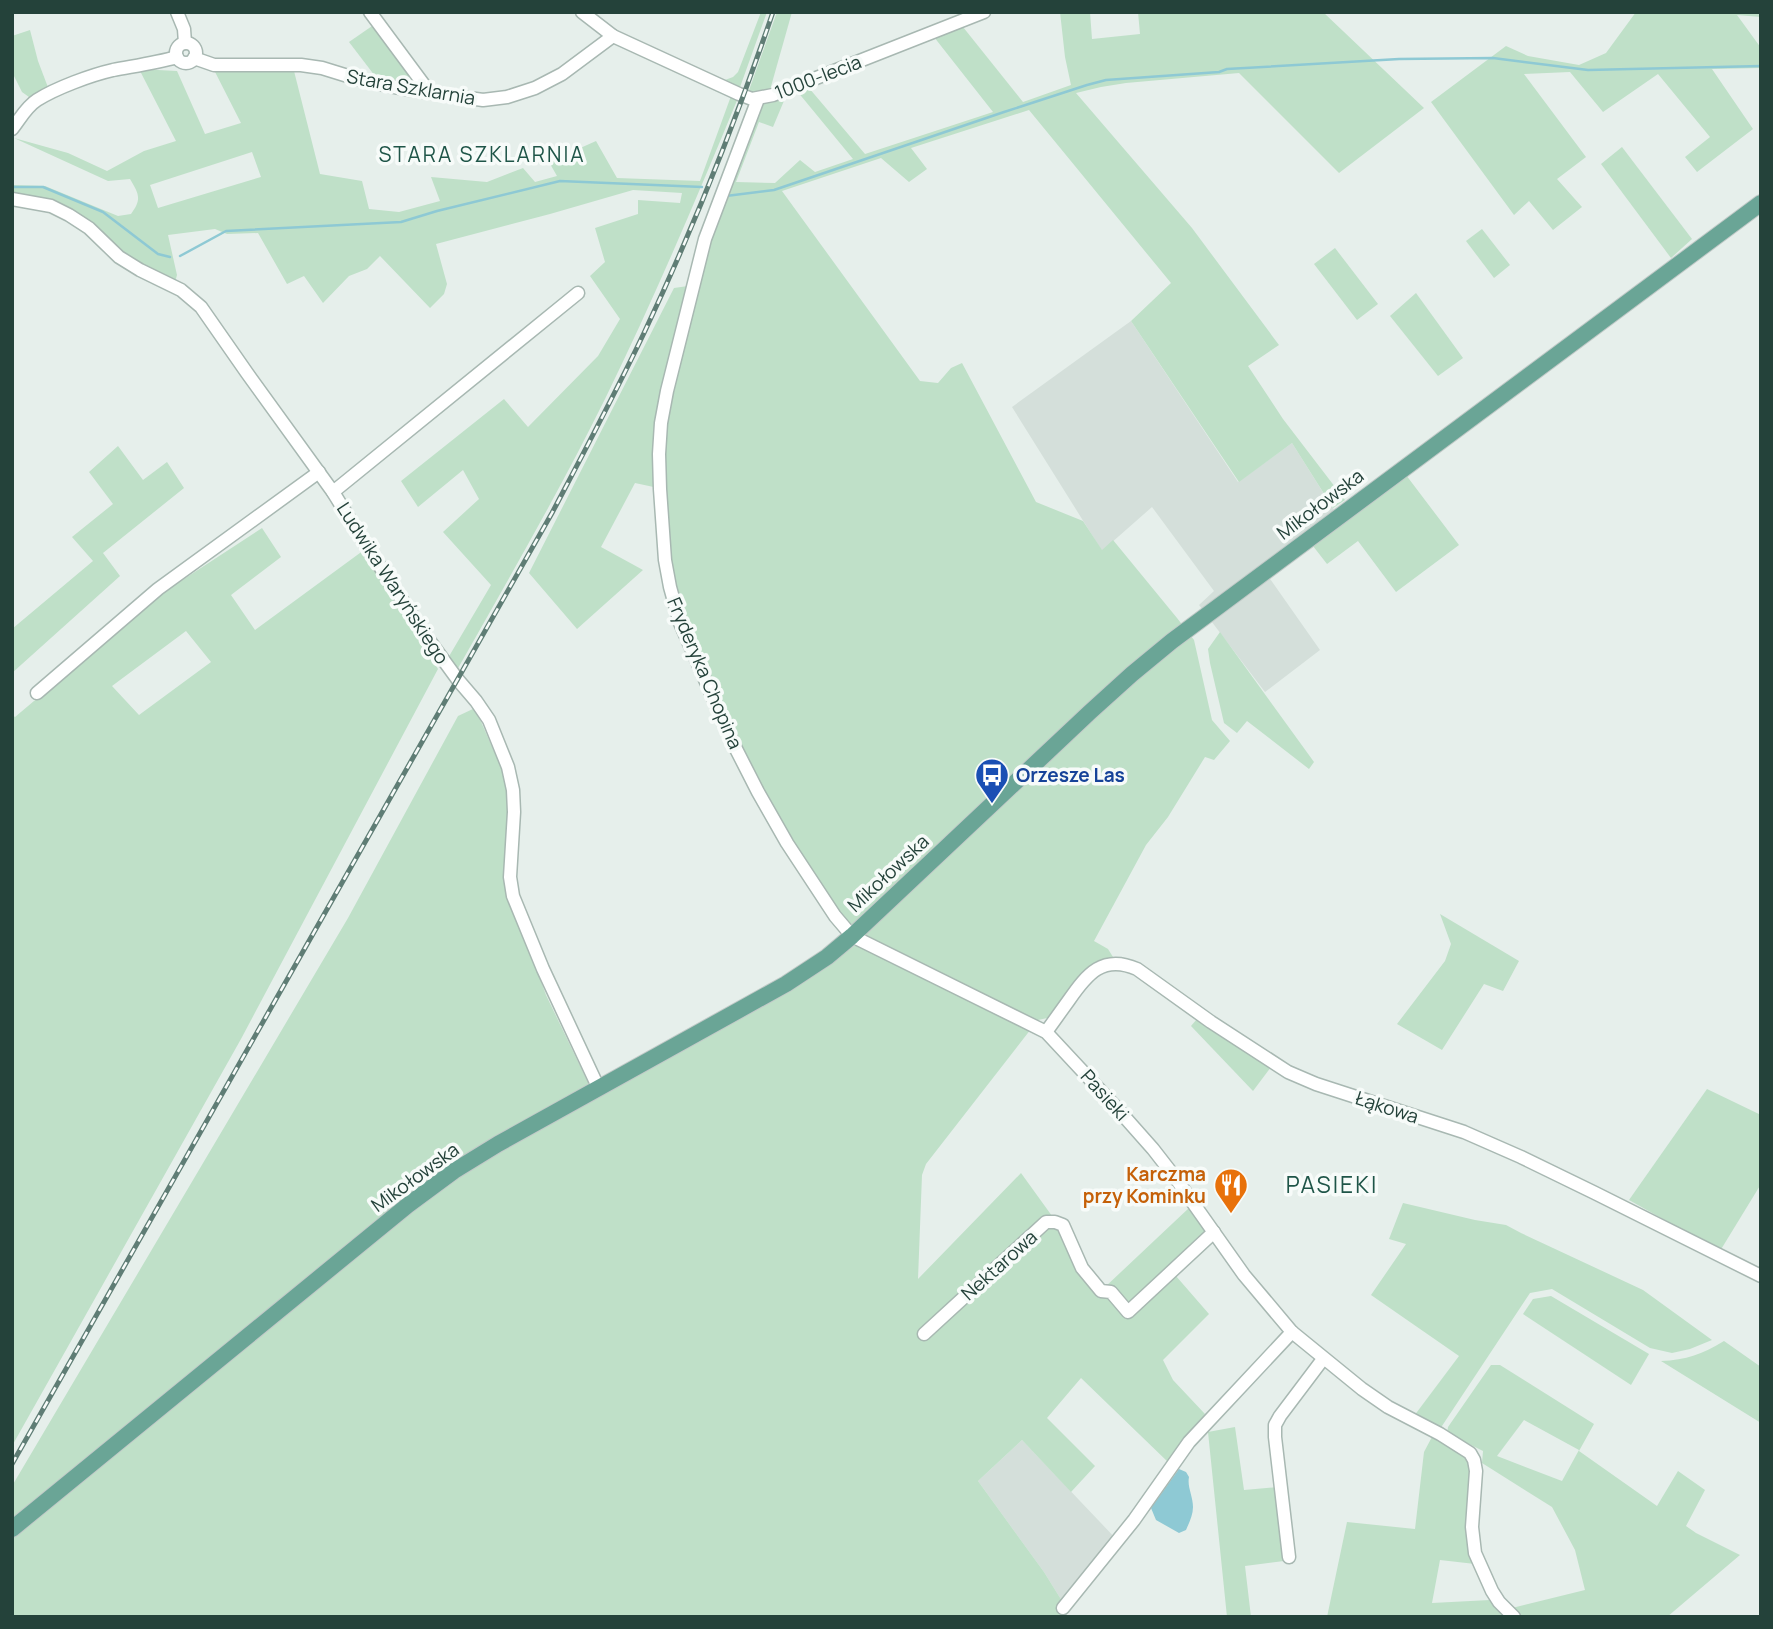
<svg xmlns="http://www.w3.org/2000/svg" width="1773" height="1629" font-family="Manrope,sans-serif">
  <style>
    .built { fill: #d4dfda }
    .green { fill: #bfe0c8; fill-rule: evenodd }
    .water { fill: #8ec9d4 }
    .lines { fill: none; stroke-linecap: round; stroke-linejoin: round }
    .stream { stroke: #8ec9d4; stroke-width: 2.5 }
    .minor-casing { stroke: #a8b8b2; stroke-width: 15 }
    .major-casing { stroke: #c2cac8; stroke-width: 18 }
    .minor { stroke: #fff; stroke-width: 12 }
    .major { stroke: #6aa596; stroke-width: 16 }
    .rail-casing { stroke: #5f7d75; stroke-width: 5 }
    .rail { stroke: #f7fbf9; stroke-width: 2.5; stroke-dasharray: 8; stroke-linecap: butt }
    .labels { text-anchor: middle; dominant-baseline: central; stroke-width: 7; stroke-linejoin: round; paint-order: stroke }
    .street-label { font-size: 19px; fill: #24423a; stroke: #f7fbf9 }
    .transit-label { font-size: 19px; font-weight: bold; fill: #164399; stroke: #f7fbf9; text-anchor: start }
    .food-label { font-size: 19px; font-weight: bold; fill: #c56008; stroke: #f7fbf9; text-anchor: end }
    .neighbourhood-label { font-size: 21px; letter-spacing: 2px; fill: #1f5548; stroke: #f7fbf9 }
    .quarter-label { font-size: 23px; letter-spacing: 2px; fill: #1f5548; stroke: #f7fbf9 }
  </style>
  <rect width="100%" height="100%" fill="#e6efeb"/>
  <g class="built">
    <path d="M1131,321L1238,482L1292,443L1336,513L1261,566L1320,650L1265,692L1199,605L1214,591L1152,507L1102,551L1012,407Z"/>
    <path d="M1022,1440L1119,1542L1067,1609L1044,1572L978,1481Z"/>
  </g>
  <g class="green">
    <path d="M761,12H767L739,90L638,42L725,80L733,77L738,72Z"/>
    <path d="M777,12H792L770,90L759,94L748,93Z"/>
    <path d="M1060,12H1090L1092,39L1140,34L1138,12H1323L1424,108L1339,173L1239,73L1126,83L1101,87L1076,93L1192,228L1279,345L1248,366L1283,419L1345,500L1333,508L1292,443L1239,482L1131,321L1171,283L1029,110L911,148L927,169L909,182L881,158L782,191L920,381L938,383L951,368L962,363L1036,502L1083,521L1102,550L1113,540L1177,618L1194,640L1212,720L1230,741L1214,760L1205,757L1168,817L1146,845L1094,941L1108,949L1113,957L1109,961H1099L1086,971L1052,1017L1038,1020L926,1164L922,1175L918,1279L1021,1173L1104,1288L1190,1207L1209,1230L1169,1268L1209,1314L1163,1360L1173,1380L1205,1414L1169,1463L1081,1378L1047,1418L1095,1466L1071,1492L1022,1440L978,1481L1044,1572L1067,1609L1062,1617H12V1486L348,918L458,716L475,708L508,783L506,886L546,995L594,1095L801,984L864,939L835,908L790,837L763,791L715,694L672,586L663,489L635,483L601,547L643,570L577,629L529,573L674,288L695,285L708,240L761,108L765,103L786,96L773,127L759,122L736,182L775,183L800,160L815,172L853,159L797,91L809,88L865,154L993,112L934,37L963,27L1023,102L1071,85L1065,57Z"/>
    <path d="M1636,12H1761V17L1737,15L1761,48V68L1712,69L1753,129L1697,172L1685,157L1710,137L1658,74L1603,112L1570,72L1524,74L1586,157L1557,179L1582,207L1553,230L1529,201L1514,215L1431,102L1506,46L1528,56L1579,65L1606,53Z"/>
    <path d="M375,24L418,86L375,76L349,42Z"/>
    <path d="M30,30L38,61L49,90L35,97H29L22,92L12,72V36Z"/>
    <path d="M213,68L294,71L320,174L362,181L369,209L399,212L440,201L431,177L487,182L523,168L535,182L557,176L549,162L596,141L617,178L700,181L731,96L738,98C696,200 653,301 605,399C559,492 508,580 457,670L448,658L491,585L443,532L479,499L463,470L418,507L401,481L504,399L528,427L598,356L620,319L590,276L605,262L595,228L638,214V200L680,203L682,193L633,190L550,214L436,244L447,284L444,294L430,308L380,256L367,269L349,276L323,303L304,276L287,284L258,233L227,234L215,229L168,235L177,275L175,282L144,268L50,202L22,195L12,194V185L45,186L118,216L131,214C142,199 139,194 130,179L108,181L14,138L68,153L107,171L144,151L176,141L139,69L177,71L205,134L241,123ZM252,152L261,177L158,208L150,185Z"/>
    <path d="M1622,147L1692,239L1671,258L1601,164Z"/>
    <path d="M1482,229L1510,265L1494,278L1466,241Z"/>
    <path d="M1335,248L1378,304L1357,320L1314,264Z"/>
    <path d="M1416,293L1463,358L1438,376L1390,316Z"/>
    <path d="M118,446L143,480L167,462L184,488L103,553L120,576L12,673V629L93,561L72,537L113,504L89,472Z"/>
    <path d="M1406,475L1459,545L1396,592L1358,541L1327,564L1313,546Z"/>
    <path d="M262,528L281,557L231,595L255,630L364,550L438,669L241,1039L12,1446V715L15,717L161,594ZM186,631L211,662L139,715L112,686Z"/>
    <path d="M1220,632L1314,762L1309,769L1247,721L1237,733L1224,723L1210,663L1208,649Z"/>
    <path d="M1440,914L1519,961L1503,991L1484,984L1442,1050L1397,1024L1445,961L1451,944Z"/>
    <path d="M1197,1019L1271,1067L1253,1091L1191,1026Z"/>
    <path d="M1707,1089L1761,1115V1184L1720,1251L1629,1200Z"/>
    <path d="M1403,1203L1475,1220L1506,1225L1521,1233L1643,1290L1712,1340L1690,1349L1672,1353L1650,1348L1552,1289L1530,1293L1440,1429L1414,1416L1459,1356L1371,1295L1406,1244L1389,1239Z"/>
    <path d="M1551,1296L1649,1354L1631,1385L1523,1314L1533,1299Z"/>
    <path d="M1724,1341L1761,1367V1423L1661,1361C1686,1360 1703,1354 1724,1341Z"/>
    <path d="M1491,1365H1500L1594,1424L1579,1451L1657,1506L1678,1471L1705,1490L1686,1526L1696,1533L1740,1555L1667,1617H1518L1508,1609L1585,1590L1575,1550L1552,1507L1482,1463L1483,1451L1447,1433L1448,1427ZM1524,1420L1579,1450L1562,1481L1497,1456Z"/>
    <path d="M1235,1427L1244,1490L1278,1487L1284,1561L1245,1566L1251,1617H1227L1208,1432Z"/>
    <path d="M1433,1435L1468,1456L1472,1469L1475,1564L1440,1560L1432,1603L1490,1600L1506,1617H1327L1347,1522L1415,1529L1424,1452Z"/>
  </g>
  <path class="water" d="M1179,1469L1186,1472L1189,1477C1187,1487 1193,1496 1193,1507C1193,1515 1189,1523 1186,1530L1179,1533L1156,1520L1151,1508Z"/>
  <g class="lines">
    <g class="stream">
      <path d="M12,187H43L103,212L158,254L170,257"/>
      <path d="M726,196L774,190L1004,112L1087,85L1106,80L1219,72L1227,69L1399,59L1493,58L1588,70L1761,66"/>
      <path d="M180,256L226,231L401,222L437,211L560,181L702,187"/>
    </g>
    <g class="minor-casing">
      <g id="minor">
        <path d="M177,12L184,29L185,43"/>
        <path d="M370,12L430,93"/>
        <path d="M582,12L613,36L739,94L752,99L773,95L984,12"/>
        <circle cx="186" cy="53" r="10"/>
        <path d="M194,58L214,65H301L322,68L364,81L404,89L483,100L507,97L535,88L562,74L613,36"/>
        <path d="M758,99L705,239L667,391L661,423L659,454L660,489L665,560L670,587L680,623L733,743L758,792L787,843L835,916L852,936L1046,1032L1114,1105L1153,1149L1174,1176L1244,1275L1292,1332L1362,1389L1388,1407L1440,1434L1470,1453L1474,1460L1476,1471L1472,1527L1475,1553L1492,1591L1499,1602L1514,1617"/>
        <path d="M12,129C20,119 26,107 37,100C56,88 91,75 113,70C134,66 156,63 177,57"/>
        <path d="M12,199L51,206L69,215L89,228L119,257L140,270L181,290L201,307L247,373L333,492L365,544L426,636L458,680L476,701L489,720L508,767L513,790L514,812L510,877L513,896L543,969L599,1089"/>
        <path d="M333,492L578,293"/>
        <path d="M37,693L158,589L319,472"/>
        <path d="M1046,1032C1054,1021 1061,1011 1069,1000C1087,974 1103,954 1137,969L1211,1022L1288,1072L1316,1084L1464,1132L1521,1157L1595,1193L1761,1276"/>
        <path d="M924,1334L1046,1222H1055L1063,1225L1082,1268L1101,1291L1111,1292L1128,1312L1214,1232"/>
        <path d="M1289,1557L1275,1437V1425L1280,1416L1323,1359"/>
        <path d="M1063,1608L1134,1520L1189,1442L1292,1332"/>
      </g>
    </g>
    <g class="major-casing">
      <path id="major" d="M12,1529L408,1205L454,1171L498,1144L786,984L827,957L852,936L1090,712L1132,674L1172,641L1761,203"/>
    </g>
    <use href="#minor" class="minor"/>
    <use href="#major" class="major"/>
    <g class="rail-casing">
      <path id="rail" d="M12,1464L552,513C583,454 615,394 644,333C693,229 736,121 773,12"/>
    </g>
    <use href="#rail" class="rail"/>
  </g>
  <defs>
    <g id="bus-pin" transform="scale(1.75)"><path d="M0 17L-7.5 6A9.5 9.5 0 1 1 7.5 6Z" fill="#1a4fb4" stroke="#f7fbf9"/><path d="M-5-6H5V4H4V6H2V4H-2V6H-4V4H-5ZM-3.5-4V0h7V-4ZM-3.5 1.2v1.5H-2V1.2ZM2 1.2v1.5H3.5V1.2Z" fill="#fff"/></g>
    <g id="restaurant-pin" transform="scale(1.75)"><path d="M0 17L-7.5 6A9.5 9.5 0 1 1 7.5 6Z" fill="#e8710a" stroke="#f7fbf9"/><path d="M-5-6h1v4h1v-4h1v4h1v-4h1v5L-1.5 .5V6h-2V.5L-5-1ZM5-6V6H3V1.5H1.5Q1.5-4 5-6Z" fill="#fff"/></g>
  </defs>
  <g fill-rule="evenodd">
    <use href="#bus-pin" x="992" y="775"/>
    <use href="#restaurant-pin" x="1231" y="1185"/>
  </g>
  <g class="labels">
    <g class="street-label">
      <text transform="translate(818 77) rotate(-21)">1000-lecia</text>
      <text transform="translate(411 87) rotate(10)">Stara Szklarnia</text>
      <text transform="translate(1320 504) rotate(-37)">Mikołowska</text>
      <text transform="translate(393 583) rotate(57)">Ludwika Waryńskiego</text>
      <text transform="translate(705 673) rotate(67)">Fryderyka Chopina</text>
      <text transform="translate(888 873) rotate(-43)">Mikołowska</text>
      <text transform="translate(1105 1095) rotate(48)">Pasieki</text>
      <text transform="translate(1387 1107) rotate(18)">Łąkowa</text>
      <text transform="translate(415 1177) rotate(-36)">Mikołowska</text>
      <text transform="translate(999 1265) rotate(-42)">Nektarowa</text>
    </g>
    <g class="transit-label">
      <text x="1016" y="775">Orzesze Las</text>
    </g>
    <g class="food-label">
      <text x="1206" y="1174">Karczma<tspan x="1206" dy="22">przy Kominku</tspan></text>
    </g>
    <g class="neighbourhood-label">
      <text x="482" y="154">STARA SZKLARNIA</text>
    </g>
    <g class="quarter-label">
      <text x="1332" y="1184">PASIEKI</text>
    </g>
  </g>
  <rect width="1773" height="1629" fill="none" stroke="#24423a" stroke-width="28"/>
</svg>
